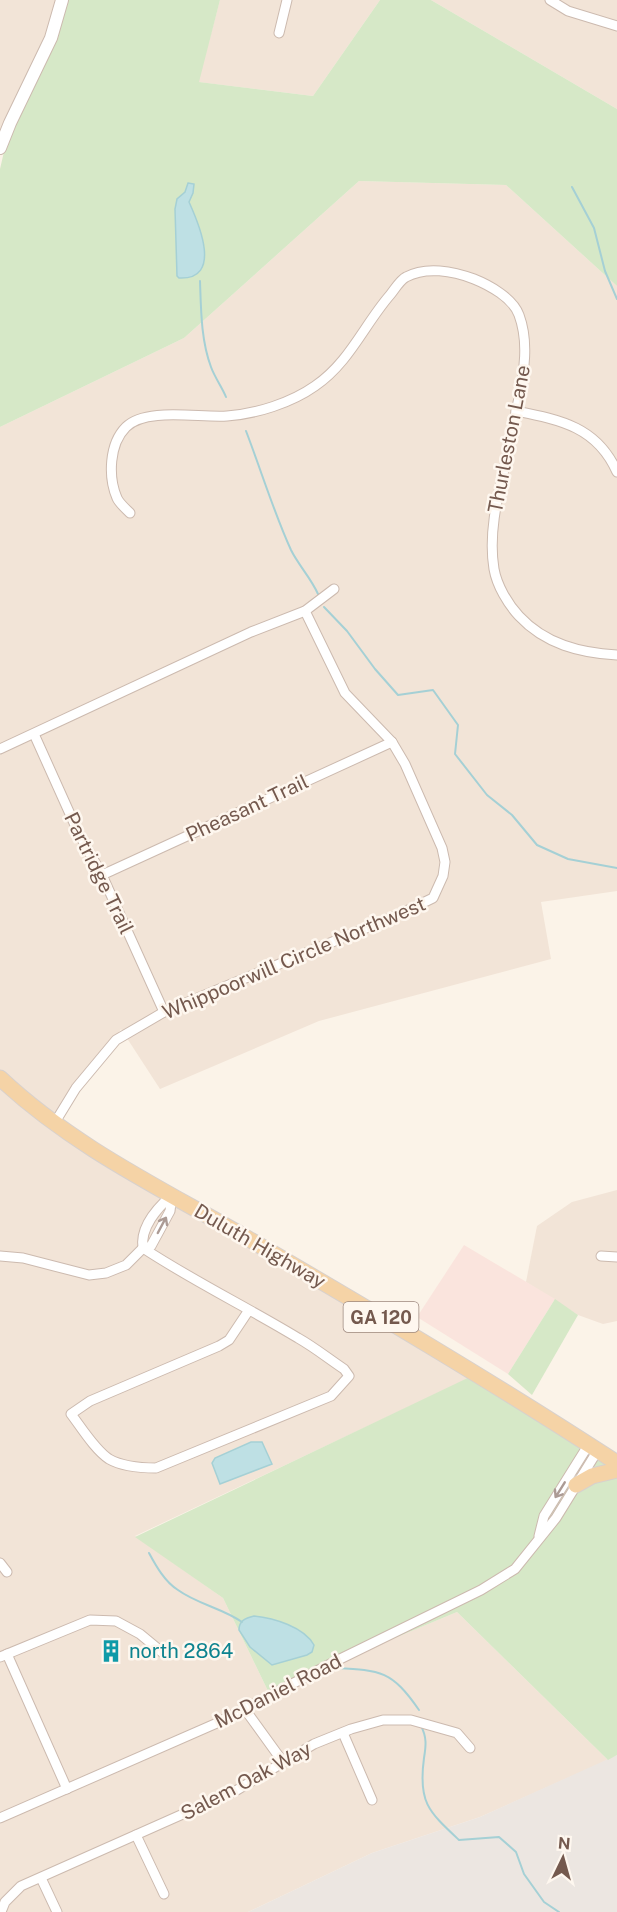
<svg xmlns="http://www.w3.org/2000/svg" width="617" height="1912" font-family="'Public Sans',sans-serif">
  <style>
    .residential { fill: #f2e4d7 }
    .commercial { fill: #fae4dd }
    .industrial { fill: #ece6e1 }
    .green { fill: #d6e8c7 }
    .water { fill: #bee0e4; stroke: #a5d0d5; stroke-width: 1.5 }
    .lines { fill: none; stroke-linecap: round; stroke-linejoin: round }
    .stream { stroke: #a5d0d5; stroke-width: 2 }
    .minor-casing { stroke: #ccbaaf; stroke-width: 11 }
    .tertiary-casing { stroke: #ccbaaf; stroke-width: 14 }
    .primary-casing { stroke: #d8d1cd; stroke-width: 17 }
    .minor { stroke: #fff; stroke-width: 9 }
    .tertiary { stroke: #fff; stroke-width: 12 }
    .primary { stroke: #f5d3a6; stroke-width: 15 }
    .oneway { stroke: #ac9b95 }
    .labels { text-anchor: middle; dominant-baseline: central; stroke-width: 5; stroke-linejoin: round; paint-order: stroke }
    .shield { fill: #fef7ef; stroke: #9d887e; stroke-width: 1.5 }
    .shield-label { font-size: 18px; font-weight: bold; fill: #74594e }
    .street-label { font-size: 20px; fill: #74594e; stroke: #fef7ef }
    .culture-label { font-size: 20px; fill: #0d838f; stroke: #fef7ef; text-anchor: start }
  </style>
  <rect width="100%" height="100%" fill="#fbf3e8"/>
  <g class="residential">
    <path d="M0,0H57L32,88L0,139Z"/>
    <path d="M220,0H380L313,96L198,82Z"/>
    <path d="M431,0H617V109Z"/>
    <path d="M359,181L506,185L617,286V891L541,902L551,959L319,1021L160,1089L121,1029L51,1130L476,1375L135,1536L223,1598L268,1691L457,1612L608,1760L480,1817L372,1853L248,1912H0V427L184,338Z"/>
    <path d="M617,1190V1321L603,1324L578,1315L526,1282L537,1226L572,1202Z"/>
  </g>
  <path class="commercial" d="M464,1245L555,1299L508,1374L417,1317Z"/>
  <path class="industrial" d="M617,1755V1912H248L372,1853L480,1817Z"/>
  <g class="green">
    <path d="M57,0H220L199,82L313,96L380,0H431L617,109V286L506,185L359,181L184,338L0,427V169L6,143L32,88Z"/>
    <path d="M555,1299L578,1315L532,1395L508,1374Z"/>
    <path d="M476,1374L617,1465V1755L608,1760L457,1612L268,1691L223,1598L135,1537Z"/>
  </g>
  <g class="water">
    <path d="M188,183L194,184L193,193L189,202C199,224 223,280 179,278L177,276L175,209L177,199L185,192Z"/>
    <path d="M251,1442H262L272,1464L220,1484L212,1463L215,1458Z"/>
    <path d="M254,1616C274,1618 304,1627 314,1645L312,1652L307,1655L272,1665L250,1647L239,1630C239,1621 245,1618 254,1616Z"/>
  </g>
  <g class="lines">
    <g class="stream">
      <path d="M572,187L594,228L605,271L617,299"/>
      <path d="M200,281C201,310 201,340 211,367C215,378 222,387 226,397"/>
      <path d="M246,431C261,470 274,513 291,550C299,566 311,578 318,594"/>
      <path d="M324,607L347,631L375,669L398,695L433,690L458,725L455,754L487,795L512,815L537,845L568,859L617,868"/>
      <path d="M149,1553C156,1566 165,1582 178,1590C197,1604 222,1608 242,1622"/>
      <path d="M336,1668C381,1670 392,1671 419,1710"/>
      <path d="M421,1726C427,1737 426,1746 424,1758C418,1802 428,1811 459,1840L499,1837L516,1852L524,1874L544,1902L559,1912"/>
    </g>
    <g class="minor-casing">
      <g id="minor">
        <path d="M550,0L568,11L617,26"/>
        <path d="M279,33L287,0"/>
        <path d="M516,411C561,420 597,427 617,472"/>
        <path d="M130,513C125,508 119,503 117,498C108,477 109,444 126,427C146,407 199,418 227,416C256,414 291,403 315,386C349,363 364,325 390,295C395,289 400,280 406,277C426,266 453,271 474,279C489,285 513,298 519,315C529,342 524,371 519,398C514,419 511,440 506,461C498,495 488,533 494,569C497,586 508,604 519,616C545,644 580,653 617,655"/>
        <path d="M34,734L79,834L102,875L164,1012"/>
        <path d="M0,749L251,632L305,611L334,589"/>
        <path d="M102,875L392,742"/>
        <path d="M54,1124L76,1088L116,1040L164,1012L402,913L433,898L443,876L445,862L442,848L405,764L392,742L345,693L305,611"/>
        <path d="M143,1248C193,1281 247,1307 298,1338C314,1347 329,1359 344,1369L349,1376L331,1396L156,1468C141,1468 123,1467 109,1459C95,1450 81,1427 71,1414L90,1401L219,1346L229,1340L249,1310"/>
        <path d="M143,1248C140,1228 157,1208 172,1195"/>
        <path d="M0,1256L23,1258L89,1275L106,1273L126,1265L143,1248L151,1246L170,1211L172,1195"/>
        <path d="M601,1256L617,1257"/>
        <path d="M539,1536L544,1516L589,1444"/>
        <path d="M0,1563L7,1572"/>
        <path d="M7,1654L67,1789"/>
        <path d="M0,1657L90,1620L116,1621L140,1634L163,1653"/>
        <path d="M244,1708L283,1762"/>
        <path d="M343,1733L372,1800"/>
        <path d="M0,1818L217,1723L336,1661L481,1590L515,1569L556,1518L598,1450"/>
        <path d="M136,1835L164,1894"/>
        <path d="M41,1878L57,1912"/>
        <path d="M1,1912L5,1902L21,1886L237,1790L314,1744L351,1729L383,1720H411L457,1733L470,1748"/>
      </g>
    </g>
    <g class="tertiary-casing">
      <path id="tertiary" d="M0,148L10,123L51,38L62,0"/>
    </g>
    <g class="primary-casing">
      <g id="primary">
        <path d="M0,1078C72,1146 162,1189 247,1238C372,1311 496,1384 617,1463"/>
        <path d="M576,1485L592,1476L617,1470"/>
      </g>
    </g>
    <use href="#minor" class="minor"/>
    <use href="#tertiary" class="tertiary"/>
    <use href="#primary" class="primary"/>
  </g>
  <defs><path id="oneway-shaft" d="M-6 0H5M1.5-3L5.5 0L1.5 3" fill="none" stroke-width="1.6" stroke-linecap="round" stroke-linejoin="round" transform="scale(1.5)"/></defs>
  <g class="oneway">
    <use href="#oneway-shaft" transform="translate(162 1225) rotate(-62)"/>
    <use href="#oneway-shaft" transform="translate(560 1490) rotate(122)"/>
  </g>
  <defs>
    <g id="building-bare" transform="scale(1.8)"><path d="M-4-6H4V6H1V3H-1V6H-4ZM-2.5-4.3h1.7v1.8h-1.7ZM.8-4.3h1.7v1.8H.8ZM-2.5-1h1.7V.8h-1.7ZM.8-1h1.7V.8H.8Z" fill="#0f9aa8" stroke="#fef7ef" stroke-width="2.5" paint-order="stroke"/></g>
  </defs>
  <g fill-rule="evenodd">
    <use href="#building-bare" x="111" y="1651"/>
  </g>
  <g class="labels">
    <rect class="shield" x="343.5" y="1302" width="75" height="30" rx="4.5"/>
    <g class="shield-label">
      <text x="381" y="1317">GA 120</text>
    </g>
    <g class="street-label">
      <text transform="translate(509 439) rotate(-79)">Thurleston Lane</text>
      <text transform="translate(247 808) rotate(-25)">Pheasant Trail</text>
      <text transform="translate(99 873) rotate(64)">Partridge Trail</text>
      <text transform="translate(294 958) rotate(-23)">Whippoorwill Circle Northwest</text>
      <text transform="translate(260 1246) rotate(30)">Duluth Highway</text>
      <text transform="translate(278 1691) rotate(-27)">McDaniel Road</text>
      <text transform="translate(246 1781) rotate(-28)">Salem Oak Way</text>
    </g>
    <g class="culture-label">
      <text x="129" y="1651">north 2864</text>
    </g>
  </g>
  <g transform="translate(563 1858) rotate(5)" stroke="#fef7ef" stroke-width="4.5" paint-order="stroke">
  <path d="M0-4.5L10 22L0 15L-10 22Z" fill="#74594e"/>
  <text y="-9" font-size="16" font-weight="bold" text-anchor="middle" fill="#74594e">N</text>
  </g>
</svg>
